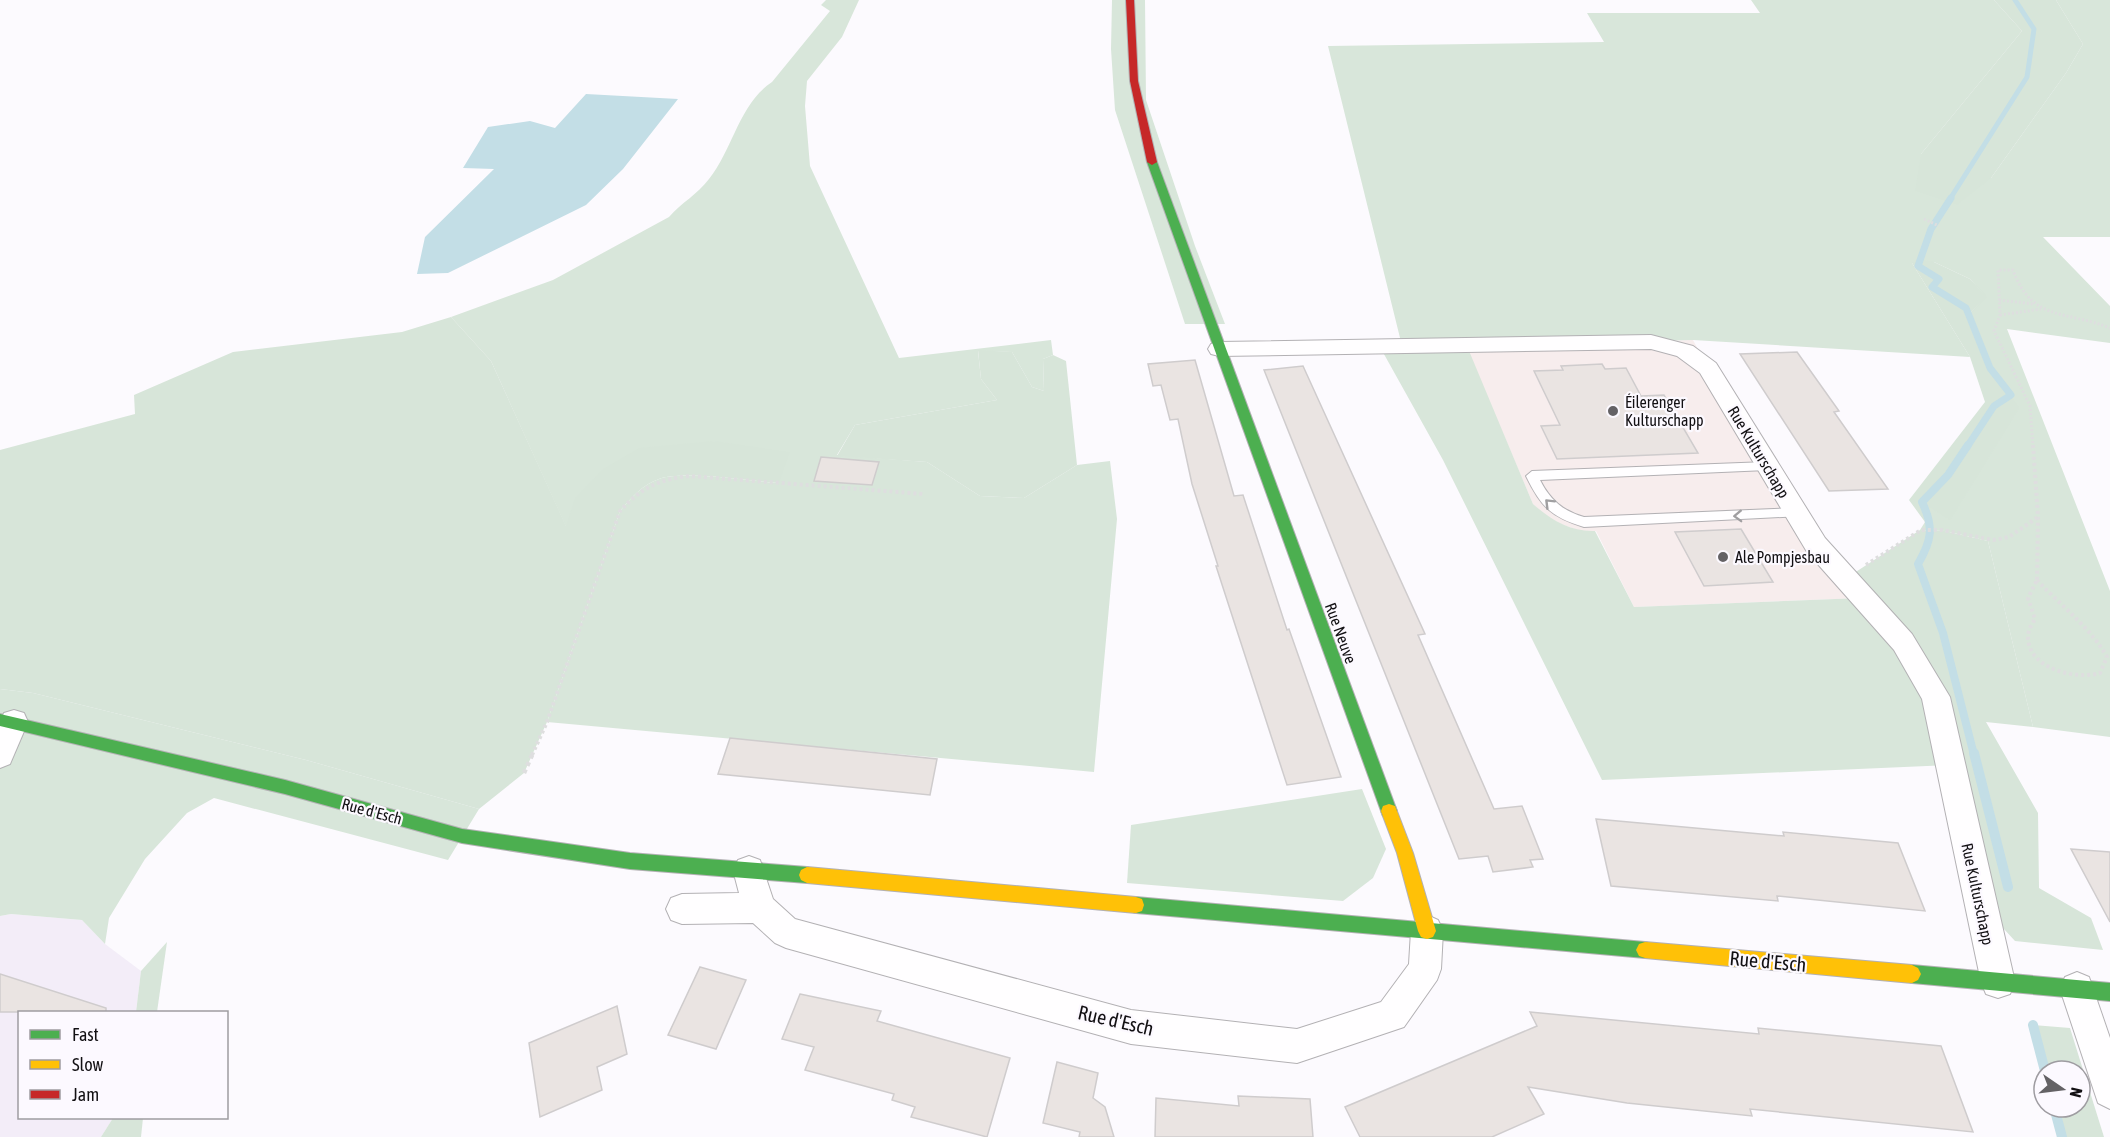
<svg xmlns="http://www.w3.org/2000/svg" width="2110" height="1137" font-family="'Asap Condensed',sans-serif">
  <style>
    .commercial { fill: #f7eded }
    .built { fill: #f3edf8 }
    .green { fill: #d8e6da }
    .forest { fill: #d7e5d9 }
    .water { fill: #c3dee6 }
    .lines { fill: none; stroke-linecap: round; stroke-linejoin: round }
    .stream-far3 { stroke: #c3dee6; stroke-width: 5 }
    .stream-far2 { stroke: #c3dee6; stroke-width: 7 }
    .stream-far1 { stroke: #c3dee6; stroke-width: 8 }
    .stream { stroke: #c3dee6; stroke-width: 10 }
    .building { fill: #eae4e2; stroke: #cfcccd; stroke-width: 1.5 }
    .lane-casing { stroke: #b3b1b4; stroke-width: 2 }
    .street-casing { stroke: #b3b1b4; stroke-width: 2 }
    .fast-casing { stroke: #b3b1b4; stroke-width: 2 }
    .slow-casing { stroke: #b3b1b4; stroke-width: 2 }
    .jam-casing { stroke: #b3b1b4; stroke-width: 2 }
    .path-far2 { stroke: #dededf; stroke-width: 3; stroke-dasharray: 2 2; stroke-linecap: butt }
    .path-far1 { stroke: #dededf; stroke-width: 4; stroke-dasharray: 3 3; stroke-linecap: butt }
    .path { stroke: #dededf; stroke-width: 4.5; stroke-dasharray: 4 4; stroke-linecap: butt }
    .lane { fill: #fffeff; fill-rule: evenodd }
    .street { fill: #fffeff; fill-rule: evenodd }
    .fast { fill: #4caf50; fill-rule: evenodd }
    .slow { fill: #ffc107; fill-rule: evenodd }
    .jam { fill: #c62828; fill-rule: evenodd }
    .oneway { stroke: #a09fa1 }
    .poi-dot { fill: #646265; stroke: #fcf9ff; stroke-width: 2 }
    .labels { text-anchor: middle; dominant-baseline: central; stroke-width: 4.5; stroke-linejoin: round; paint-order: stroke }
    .poi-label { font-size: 16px; fill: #121013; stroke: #fcf9ff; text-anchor: start }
    .street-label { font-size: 16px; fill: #121013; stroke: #fcf9ff }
    .near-street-label { font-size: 20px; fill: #121013; stroke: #fcf9ff }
  </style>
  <rect width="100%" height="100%" fill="#fcfafe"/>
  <path class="commercial" d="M1693,340L1708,368L1861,598L1634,607L1596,531L1583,532L1550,520L1533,504L1466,346Z"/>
  <path class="built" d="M11,914L82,920L105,944L141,971L136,1012H20V1118H113L101,1137H0V916Z"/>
  <g class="green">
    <path d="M826,0H859L842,37L807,81L805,106L810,166L899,358L1051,340L1053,355L1043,359L1044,391L1032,387L1012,352L978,351L981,379L997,400L855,425L837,455L927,462L980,496L1024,498L1077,465L1110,461L1117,519L1094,772L547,722L620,511C631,498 642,485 659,479C683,470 750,481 778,483L714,441L566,527L491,361L451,317L553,280L669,217C682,202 697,195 709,179C733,149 739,104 772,82L830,11L821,5Z"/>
    <path d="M1112,0H1145L1146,100L1195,246L1225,324H1185L1115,110L1111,49Z"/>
    <path d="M1751,0H1994L2022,31L1921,154L1991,178L2066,73L2083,44L2056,0H2110V237H2043L2110,306V343L2007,329L2110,591V737L2033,727L1988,541L1945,531L1920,530L1925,522L1922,502L2011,395L1990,368L1967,316L1986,297L1970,279L1934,262L1912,263L1970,357L1693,340L1467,346L1533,504C1551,520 1571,532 1595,531L1634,607L1861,598L1903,642L1950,765L1602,780L1443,460L1380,347L1402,346L1328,46L1604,42L1587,13H1760Z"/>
    <path d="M0,689L33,693L306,760L479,809L448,860L214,798L187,813L145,859L109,918L105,944L82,920L11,914L0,916Z"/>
    <path d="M1362,789L1386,849L1373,878L1343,901L1127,883L1131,825Z"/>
  </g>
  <g class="forest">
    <path d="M1994,0H2056L2083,44L2066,73L1991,178L1957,205L1915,191L1921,154L2022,31Z"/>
    <path d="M1919,259L1934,262L1970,279L1987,297L1967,316L1990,368L2019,408L1950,520L1923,503L1925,522L1909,500L1985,402L1970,357L1912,263Z"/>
    <path d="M451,317L491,361L566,526L575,498L603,469L639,448L714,441L790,452L779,483C750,481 683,470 659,479C642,485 631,498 620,511L547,722L524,773L479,809L306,760L33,693L0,689V450L135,414L134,395L233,352L402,332Z"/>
    <path d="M978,350L1012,352L1032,387L1044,391L1043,359L1053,355L1066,361L1077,465L1024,498L980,496L927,462L837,456L855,425L997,400L981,379Z"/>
    <path d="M1920,530L1945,531L1988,541L2033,727L1986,722L2038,813L2039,888L2091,918L2103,950L2015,941L1981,904L1936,697L1845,579Z"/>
    <path d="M167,942L157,1012H136L141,971Z"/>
    <path d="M2033,1025L2070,1028L2104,1137H2062L2054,1107H2080V1071H2045Z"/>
    <path d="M113,1118H143L141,1137H101Z"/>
  </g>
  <path class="water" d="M586,94L678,99L623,169L586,205L448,273L417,274L425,237L494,169L463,168L488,127L530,121L555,128Z"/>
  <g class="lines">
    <path class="stream-far3" d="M1950,199L2027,77L2034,29L2015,0"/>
    <path class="stream-far2" d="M1951,198L1931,229L1918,266L1939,279L1932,287L1966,308L1990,368L2011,395L1994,406L1967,447"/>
    <path class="stream-far1" d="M1968,445L1948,475L1922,502C1934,527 1932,540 1918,564L1943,633L1974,755"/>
    <g class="stream">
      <path d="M1974,753L2008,887"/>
      <path d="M2033,1025L2045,1071"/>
      <path d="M2054,1107L2062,1137"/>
    </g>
  </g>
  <g class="building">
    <path d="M1797,352L1839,411L1834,412L1888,489L1829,491L1740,354Z"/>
    <path d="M1195,360L1234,496L1243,495L1287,630L1289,629L1341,777L1287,785L1216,566H1218L1192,484L1178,419L1170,420L1161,385L1153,386L1148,364Z"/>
    <path d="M1602,364L1605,369L1626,368L1641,396L1664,395L1698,453L1557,459L1541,426L1560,425L1534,371L1563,370L1561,366Z"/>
    <path d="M1303,366L1425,634L1418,635L1494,809L1522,806L1543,859L1530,860L1533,867L1493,872L1488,856L1459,859L1264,370Z"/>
    <path d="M821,457L879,462L872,485L814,481Z"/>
    <path d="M1741,529L1773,582L1704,586L1675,532Z"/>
    <path d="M730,738L937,759L930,795L718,774Z"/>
    <path d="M1596,819L1784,836L1783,832L1898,843L1925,911L1777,896L1778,901L1611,886Z"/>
    <path d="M2071,849L2110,852V922Z"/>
    <path d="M700,967L746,980L716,1049L668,1035Z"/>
    <path d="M0,974L106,1008V1012H0Z"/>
    <path d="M800,994L881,1011L877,1021L1010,1058L987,1137L911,1117L915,1107L892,1100L894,1094L805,1070L814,1047L782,1039Z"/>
    <path d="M617,1006L627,1054L597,1067L602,1090L540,1117L529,1043Z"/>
    <path d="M1530,1012L1759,1034L1758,1028L1941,1046L1973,1132L1750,1109L1752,1116L1627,1103L1528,1087L1544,1114L1492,1137H1360L1345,1107L1537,1026Z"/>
    <path d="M1057,1062L1098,1073L1093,1098L1105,1107L1114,1137H1079L1080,1132L1043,1123Z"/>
    <path d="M1238,1096L1310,1099L1313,1137H1155L1156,1098L1239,1106Z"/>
  </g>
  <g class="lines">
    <g class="lane-casing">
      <path id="lane" d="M1767,462L1773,466L1767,470L1540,480C1550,500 1563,511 1584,517L1796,508L1801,510L1802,513L1801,516L1584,527C1551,517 1541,507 1526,476L1532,471Z"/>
    </g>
    <g class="street-casing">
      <g id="street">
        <path d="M1651,335L1693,346L1716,363L1825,538L1912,634L1950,697L2015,982L2010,994L1998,998L1986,994L1981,982L1922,699L1894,650L1807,552L1700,373L1677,356L1651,349L1219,356L1211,354L1208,349L1211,344L1219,342Z"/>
        <path d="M14,710L24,713L28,722L10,764L0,768V722L4,713Z"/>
        <path d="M749,856L760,860L773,899L795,919L1131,1010L1297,1029L1381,1002L1409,964L1411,931L1416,920L1427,915L1438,920L1443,931L1441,969L1437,980L1404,1027L1297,1063L1131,1044L786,948L775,943L753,923L682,924L671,920L666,909L671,898L682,894L739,893L733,870L738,860Z"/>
        <path d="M2077,972L2089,977L2110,1038V1109L2098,1103L2060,989L2065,977Z"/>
      </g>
    </g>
    <g class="fast-casing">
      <g id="fast">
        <path d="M1152,159L1157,162L1397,811L1395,816L1389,818L1383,816L1381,811L1147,162Z"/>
        <path d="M0,714L285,780L462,829L630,853L807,867L813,870L815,875L813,880L807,883L630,869L462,843L285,794L0,726Z"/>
        <path d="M1136,897L1645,942L1651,944L1654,950L1651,956L1645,958L1136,913L1130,911L1128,905L1130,899Z"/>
        <path d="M1912,965L2110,983V1001L1912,983L1906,980L1903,974L1906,968Z"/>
      </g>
    </g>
    <g class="slow-casing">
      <g id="slow">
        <path d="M1389,804L1395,806L1413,853L1436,931L1433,937L1427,939L1421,937L1418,931L1397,853L1381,811L1383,806Z"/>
        <path d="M807,867L1136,897L1142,899L1144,905L1142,911L1136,913L807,883L801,880L799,875L801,870Z"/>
        <path d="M1645,942L1912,965L1918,968L1921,974L1918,980L1912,983L1645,958L1639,956L1636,950L1639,944Z"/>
      </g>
    </g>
    <g class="jam-casing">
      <path id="jam" d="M1126,0H1134L1138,81L1157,162L1152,165L1147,162L1130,81Z"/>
    </g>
    <g class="path-far2">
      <path d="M1924,219L1939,226"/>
      <path d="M1999,300L2033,304"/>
      <path d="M2000,315L2041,309"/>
      <path d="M2033,447L2030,406L1994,331L2000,315L1998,270H2013C2032,322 2065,310 2110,328"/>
    </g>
    <g class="path-far1">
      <path d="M2033,445L2038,517L2037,580"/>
      <path d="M1866,565L1921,530H1942L1993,540L2009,537L2038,517"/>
      <path d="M2037,580C2060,605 2091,628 2107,657L2100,673C2076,680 2028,669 2028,637C2028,630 2032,624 2035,619L2028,598Z"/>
      <path d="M532,755L547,722L620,511C641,488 659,479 690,476L924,494"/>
    </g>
    <path class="path" d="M524,773L533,753"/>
    <use href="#lane" class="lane"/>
    <use href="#street" class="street"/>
    <use href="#fast" class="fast"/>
    <use href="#slow" class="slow"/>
    <use href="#jam" class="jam"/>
  </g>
  <defs><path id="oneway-chevron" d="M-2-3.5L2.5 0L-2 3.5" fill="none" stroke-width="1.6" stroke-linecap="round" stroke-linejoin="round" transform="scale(1.5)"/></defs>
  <g class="oneway">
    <use href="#oneway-chevron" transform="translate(1549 503) rotate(-135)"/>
    <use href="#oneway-chevron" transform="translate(1738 516) rotate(178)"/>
  </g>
  <g class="poi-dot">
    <circle cx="1613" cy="411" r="6"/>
    <circle cx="1723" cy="557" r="6"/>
  </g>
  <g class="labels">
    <g class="poi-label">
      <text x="1625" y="402">Éilerenger<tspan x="1625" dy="18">Kulturschapp</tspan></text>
      <text x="1735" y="557">Ale Pompjesbau</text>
    </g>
    <g class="street-label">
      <text transform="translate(1759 452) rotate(59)">Rue Kulturschapp</text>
      <text transform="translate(1341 633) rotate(70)">Rue Neuve</text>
      <text transform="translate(372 811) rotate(15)">Rue d'Esch</text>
      <text transform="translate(1978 894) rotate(78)">Rue Kulturschapp</text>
    </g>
    <g class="near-street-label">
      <text transform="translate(1768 961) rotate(5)">Rue d'Esch</text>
      <text transform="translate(1116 1020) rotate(13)">Rue d'Esch</text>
    </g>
  </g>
  <rect x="18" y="1011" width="210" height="108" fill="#fcf9ff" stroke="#9e9ca1" stroke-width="1.5"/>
  <rect x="30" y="1030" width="30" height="9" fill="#4caf50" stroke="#9e9ca1" stroke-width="1.5"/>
  <text x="72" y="1041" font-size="18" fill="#121013">Fast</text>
  <rect x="30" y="1060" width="30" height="9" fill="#ffc107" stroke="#9e9ca1" stroke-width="1.5"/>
  <text x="72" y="1071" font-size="18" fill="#121013">Slow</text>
  <rect x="30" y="1090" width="30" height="9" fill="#c62828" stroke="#9e9ca1" stroke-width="1.5"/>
  <text x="72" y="1101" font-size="18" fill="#121013">Jam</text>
  <g transform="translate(2062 1089) rotate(104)"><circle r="28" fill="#fcf9ff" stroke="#9e9ca1" stroke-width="1.5"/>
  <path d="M0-4.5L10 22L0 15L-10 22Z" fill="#646265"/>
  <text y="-9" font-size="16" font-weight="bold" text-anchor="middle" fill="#121013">N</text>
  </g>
</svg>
